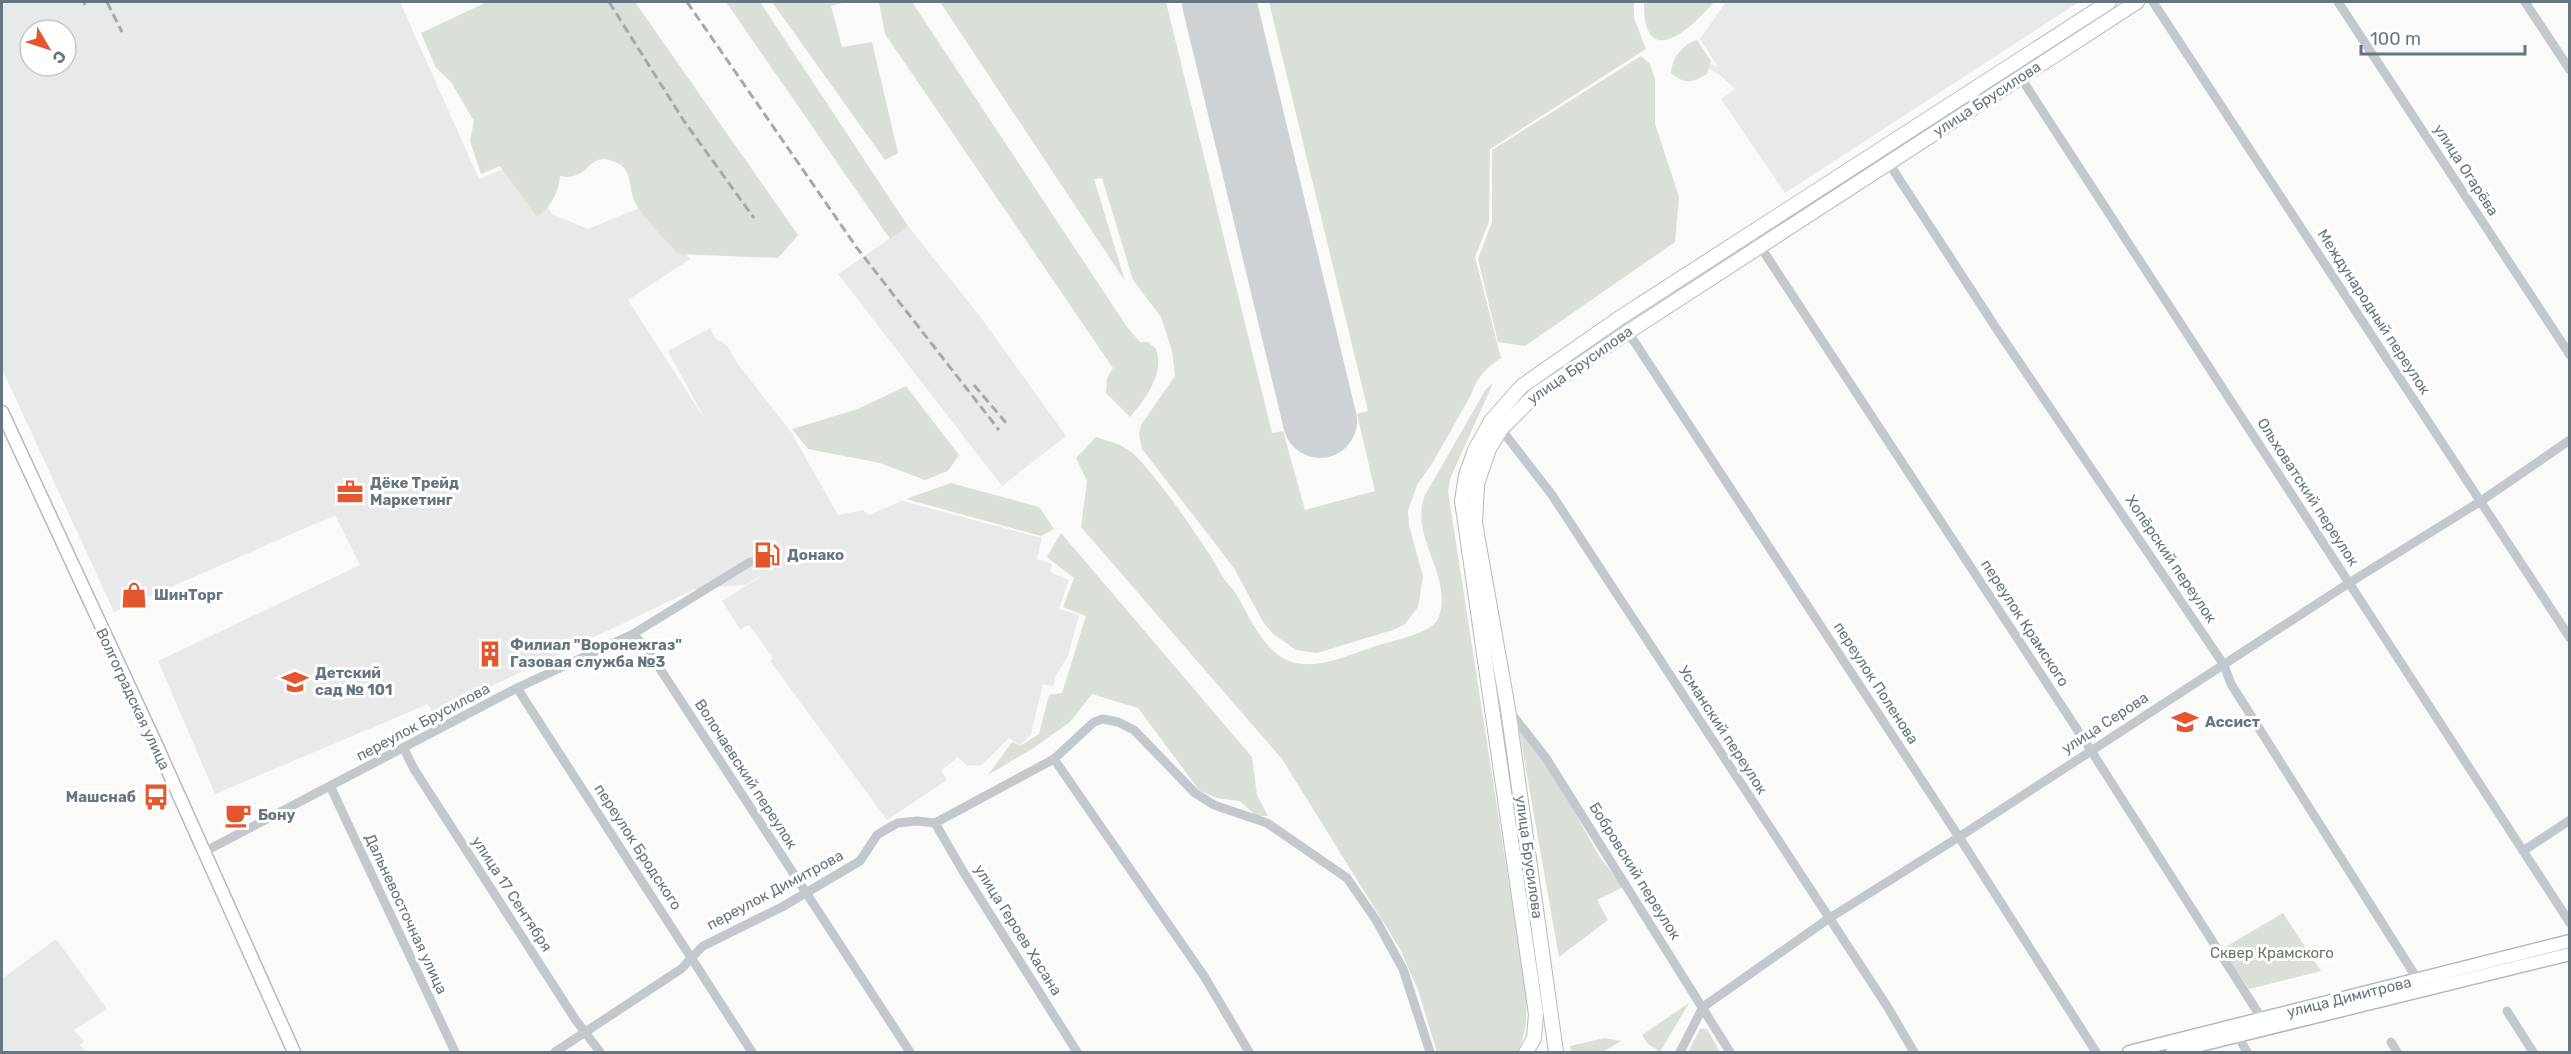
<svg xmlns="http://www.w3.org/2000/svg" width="2571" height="1054" font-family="Rubik,sans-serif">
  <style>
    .built { fill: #e8e9e9; fill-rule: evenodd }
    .green { fill: #dadfd7 }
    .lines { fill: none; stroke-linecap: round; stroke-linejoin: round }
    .runway { stroke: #ced2d4; stroke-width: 74 }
    .secondary-casing { stroke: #b3babf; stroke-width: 15 }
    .primary-casing { stroke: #b5babe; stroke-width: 16 }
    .street { stroke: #c3c8cc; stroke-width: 9 }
    .secondary { stroke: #fff; stroke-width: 12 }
    .primary { stroke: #fff; stroke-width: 14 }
    .rail { stroke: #a2aab0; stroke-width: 3; stroke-dasharray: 9 4.5; stroke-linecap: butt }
    .labels { text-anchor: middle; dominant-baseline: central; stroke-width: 6; stroke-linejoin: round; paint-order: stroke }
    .street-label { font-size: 15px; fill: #657683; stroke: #fff }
    .poi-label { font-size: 15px; font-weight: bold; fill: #657683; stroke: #fff; text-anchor: start }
    .park-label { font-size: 15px; fill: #687a64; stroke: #fff }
  </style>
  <rect width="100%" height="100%" fill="#fafaf8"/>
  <g class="built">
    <path d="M2,2H400L479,179L520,162L552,214L588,229L649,204L690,259L628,300L706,421L668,351L710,328L716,339L727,345L737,363L791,432L838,515L863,510L869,515L902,501L1042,538L1037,559L1052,564L1050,572L1069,580L1059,609L1079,615L1068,656L1056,675L1053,687L1043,684L1031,734L1020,746L1009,738L982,765L967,766L958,757L941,771L947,780L887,820L770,661L773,658L749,625L740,629L722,601L776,567L745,585L695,589L433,714L428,704L215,794L158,661L360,565L335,515L114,612L2,369ZM30,30H66V66H30Z"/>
    <path d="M1726,2H2079L1785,193L1721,99L1735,89L1720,75L1708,68L1711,64L1718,67L1700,39Z"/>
    <path d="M908,226L982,319L1066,436L1002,486L838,274Z"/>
    <path d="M56,939L107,1009L74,1030L84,1041L80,1045L86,1052H2V979Z"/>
  </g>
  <g class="green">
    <path d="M487,2H635L798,235L778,258L678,254C664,238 647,222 636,204C630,195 632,180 625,169C621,163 611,160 605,159C587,158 587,181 560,176C559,192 551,207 537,217L500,166L481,174L470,141L474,121L451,82L436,68L421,33Z"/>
    <path d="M726,2H760L908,226L890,239Z"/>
    <path d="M772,2H846L831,6L842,47L872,42L898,153L885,160Z"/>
    <path d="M879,2H912L1127,327L1140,342H1148L1156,349C1165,374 1145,399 1130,417L1106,393L1107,378L1113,368L885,34Z"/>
    <path d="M940,2H1166L1272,433L1283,431L1305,510L1375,491L1357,414L1368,411L1269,2H1634V18L1646,49L1490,149L1489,222L1475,257L1501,358C1486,368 1476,378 1471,395L1433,462L1417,485L1408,511L1409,525L1423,577L1418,607L1405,624L1396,629L1317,653L1296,650L1273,634L1263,622L1234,568L1142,449L1139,434L1141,425L1175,376L1172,351L1161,317L1133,280L1102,178L1094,179L1125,281Z"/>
    <path d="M1644,2H1714C1690,30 1643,72 1644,2Z"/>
    <path d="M1697,40L1711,61L1707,74C1691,83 1686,85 1671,73C1672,58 1682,45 1697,40Z"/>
    <path d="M1641,56L1650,64L1655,80V124L1679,197L1675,242L1525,346L1498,342L1478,259L1492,222V150Z"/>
    <path d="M1493,383L1450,479L1448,491L1526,994C1527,1015 1527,1034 1517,1052H1437L1418,990L1400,949L1282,759L1081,527L1087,481L1076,458L1096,437L1120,445L1133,453C1162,483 1187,521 1210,555C1215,563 1219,571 1224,579C1228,585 1235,590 1238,597C1250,619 1266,654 1292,662C1319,670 1351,654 1376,646C1391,641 1432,633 1438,619C1455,577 1408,537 1425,495L1486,389Z"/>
    <path d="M906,386L959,455L948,471L925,480L880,463L808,449L792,429L858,409Z"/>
    <path d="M951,483L1039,507L1054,529L1041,536L906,499Z"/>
    <path d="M1061,533L1252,757L1257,795L1268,816H1256L1240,801L1216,798L1199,790L1138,708L1092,694L1070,722L1032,749L988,775L1012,742L1020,746L1039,734L1049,695L1062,693L1086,616L1063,607L1074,578L1047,557Z"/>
    <path d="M1527,727L1599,856L1623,887L1597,900L1608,920L1559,957L1519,730Z"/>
    <path d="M2283,913L2321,971L2249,989L2222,949Z"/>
    <path d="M1689,1003L1660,1052L1648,1044L1642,1035Z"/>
    <path d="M1700,1029H1707L1720,1052H1688Z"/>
    <path d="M1605,1038L1621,1041L1603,1052H1571L1570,1046Z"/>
  </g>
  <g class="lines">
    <path class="runway" d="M1219,2L1320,421"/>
    <g class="secondary-casing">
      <g id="secondary">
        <path d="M2,412L155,742L294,1052"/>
        <path d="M2129,1052L2570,941"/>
        <path d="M2172,1052L2570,954"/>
      </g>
    </g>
    <g class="primary-casing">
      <g id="primary">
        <path d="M1526,1052L1534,1038L1536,1014L1462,501L1466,475L1475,450L1491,421L1522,386L1618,319L2109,2"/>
        <path d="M1556,1052L1508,709L1475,523L1477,484L1489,449L1501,429L1535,395L1628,332L2137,2"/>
      </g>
    </g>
    <g class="street">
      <path d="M2153,2L2570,638"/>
      <path d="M2338,2L2570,355"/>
      <path d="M2525,2L2570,70"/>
      <path d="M2021,78L2570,923"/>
      <path d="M1888,162L1998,331L2224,665L2231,684L2418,980"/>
      <path d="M1760,246L2090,749L2262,1019"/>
      <path d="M1628,332L1959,837L2096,1052"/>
      <path d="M1501,429L1552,495L1887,1006L1914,1052"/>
      <path d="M633,634L647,649L910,1052"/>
      <path d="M517,688L752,1052"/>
      <path d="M1510,712L1546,758L1730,1052"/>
      <path d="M404,749L414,769L575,1019L600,1052"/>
      <path d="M1054,759L1204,976L1249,1052"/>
      <path d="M331,788L455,1052"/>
      <path d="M935,823L964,873L1077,1052"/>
      <path d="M2523,851L2570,820"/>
      <path d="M202,853L517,688L633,634L750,562"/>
      <path d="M2507,1011L2533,1052"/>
      <path d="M2238,1036L2247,1052"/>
      <path d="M2391,1042L2397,1052"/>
      <path d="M555,1052L681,969L703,946L782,907L860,861L877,835L885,830L898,823L917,821L935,823L1054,759L1094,722L1103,719L1118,722L1134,730L1195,793L1214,805L1267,823L1347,878L1376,920L1403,969L1430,1052"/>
      <path d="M1680,1052L1703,1007L1828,919L1959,837L2349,583L2481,501L2570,440"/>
    </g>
    <use href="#secondary" class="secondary"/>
    <use href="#primary" class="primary"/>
    <g class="rail">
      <path d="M84,2L85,5"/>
      <path d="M107,2L122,32"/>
      <path d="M609,2L684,121L754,218"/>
      <path d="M687,2L857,248L999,430"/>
      <path d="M974,385L1007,424"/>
    </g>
  </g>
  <defs>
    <g id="office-bare" transform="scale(2.07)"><path d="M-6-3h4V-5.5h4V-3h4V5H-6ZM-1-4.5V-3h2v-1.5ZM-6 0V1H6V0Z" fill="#e4572e" stroke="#fff" stroke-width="2.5" paint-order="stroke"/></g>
    <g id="fuel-bare" transform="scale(2.07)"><path d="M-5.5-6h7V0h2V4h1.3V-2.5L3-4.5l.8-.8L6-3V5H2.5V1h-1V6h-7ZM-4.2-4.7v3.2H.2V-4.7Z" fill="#e4572e" stroke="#fff" stroke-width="2.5" paint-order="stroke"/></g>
    <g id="shop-bare" transform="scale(2.07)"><path d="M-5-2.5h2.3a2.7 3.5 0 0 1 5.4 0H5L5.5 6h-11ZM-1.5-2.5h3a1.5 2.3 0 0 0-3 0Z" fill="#e4572e" stroke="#fff" stroke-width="2.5" paint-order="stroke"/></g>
    <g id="building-bare" transform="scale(2.07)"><path d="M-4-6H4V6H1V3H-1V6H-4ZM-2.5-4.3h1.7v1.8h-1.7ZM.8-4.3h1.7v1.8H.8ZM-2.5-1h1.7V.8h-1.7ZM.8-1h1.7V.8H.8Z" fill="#e4572e" stroke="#fff" stroke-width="2.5" paint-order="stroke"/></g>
    <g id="school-bare" transform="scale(2.07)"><path d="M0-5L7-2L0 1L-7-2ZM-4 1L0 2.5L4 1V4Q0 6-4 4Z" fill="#e4572e" stroke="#fff" stroke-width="2.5" paint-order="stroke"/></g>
    <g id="bus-bare" transform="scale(2.07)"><path d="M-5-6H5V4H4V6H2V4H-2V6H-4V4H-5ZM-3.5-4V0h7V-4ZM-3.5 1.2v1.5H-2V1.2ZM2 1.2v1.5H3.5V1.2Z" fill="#e4572e" stroke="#fff" stroke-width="2.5" paint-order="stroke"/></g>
    <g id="cafe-bare" transform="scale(2.07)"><path d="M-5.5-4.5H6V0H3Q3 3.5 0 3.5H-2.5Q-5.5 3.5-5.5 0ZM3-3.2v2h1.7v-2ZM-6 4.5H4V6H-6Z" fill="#e4572e" stroke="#fff" stroke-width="2.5" paint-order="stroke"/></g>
  </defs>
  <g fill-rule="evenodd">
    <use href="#office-bare" x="350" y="492"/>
    <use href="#fuel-bare" x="767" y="555"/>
    <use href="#shop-bare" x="134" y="595"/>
    <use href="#building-bare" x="490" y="654"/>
    <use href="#school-bare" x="295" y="682"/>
    <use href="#school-bare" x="2185" y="722"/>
    <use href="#bus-bare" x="156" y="797"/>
    <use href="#cafe-bare" x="238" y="815"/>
  </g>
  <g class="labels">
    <g class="street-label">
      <text transform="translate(1987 99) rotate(-33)">улица Брусилова</text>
      <text transform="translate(2466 170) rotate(57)">улица Огарёва</text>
      <text transform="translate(2374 312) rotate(57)">Международный переулок</text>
      <text transform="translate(1580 365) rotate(-35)">улица Брусилова</text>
      <text transform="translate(2308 492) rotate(57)">Ольховатский переулок</text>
      <text transform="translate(2171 559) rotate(56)">Хопёрский переулок</text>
      <text transform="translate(2025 623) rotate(57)">переулок Крамского</text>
      <text transform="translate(1876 683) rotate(57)">переулок Поленова</text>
      <text transform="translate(133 699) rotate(65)">Волгоградская улица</text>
      <text transform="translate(423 722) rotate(-28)">переулок Брусилова</text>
      <text transform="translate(2105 723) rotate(-33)">улица Серова</text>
      <text transform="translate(1723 730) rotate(57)">Усманский переулок</text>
      <text transform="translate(746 774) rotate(57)">Волочаевский переулок</text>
      <text transform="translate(638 847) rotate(57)">переулок Бродского</text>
      <text transform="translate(1529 857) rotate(82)">улица Брусилова</text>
      <text transform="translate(1635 871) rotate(58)">Бобровский переулок</text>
      <text transform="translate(775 890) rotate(-28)">переулок Димитрова</text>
      <text transform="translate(512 894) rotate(57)">улица 17 Сентября</text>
      <text transform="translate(406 914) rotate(65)">Дальневосточная улица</text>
      <text transform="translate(1018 930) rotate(58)">улица Героев Хасана</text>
      <text transform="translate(2349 997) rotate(-14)">улица Димитрова</text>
    </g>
    <g class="poi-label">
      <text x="370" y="483">Дёке Трейд<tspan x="370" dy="17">Маркетинг</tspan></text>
      <text x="787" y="555">Донако</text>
      <text x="154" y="595">ШинТорг</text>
      <text x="510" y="645">Филиал "Воронежгаз"<tspan x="510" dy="17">Газовая служба №3</tspan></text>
      <text x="315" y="673">Детский<tspan x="315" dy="17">сад № 101</tspan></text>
      <text x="2205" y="722">Ассист</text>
      <text x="136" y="797" text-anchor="end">Машснаб</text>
      <text x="258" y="815">Бону</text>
    </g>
    <g class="park-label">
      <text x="2272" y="953">Сквер Крамского</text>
    </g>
  </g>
  <rect width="2571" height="1054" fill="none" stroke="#657683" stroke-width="6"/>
  <g transform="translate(48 48) rotate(129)"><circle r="28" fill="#ffffff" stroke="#c1c8cd" stroke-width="1.5"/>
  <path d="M0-4.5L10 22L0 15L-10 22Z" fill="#e4572e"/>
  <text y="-9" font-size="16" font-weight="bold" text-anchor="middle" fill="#657683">С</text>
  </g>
  <path d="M2361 45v9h164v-9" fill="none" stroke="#657683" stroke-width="3"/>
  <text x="2370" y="45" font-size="18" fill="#657683" stroke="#ffffff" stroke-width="4.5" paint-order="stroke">100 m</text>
</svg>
